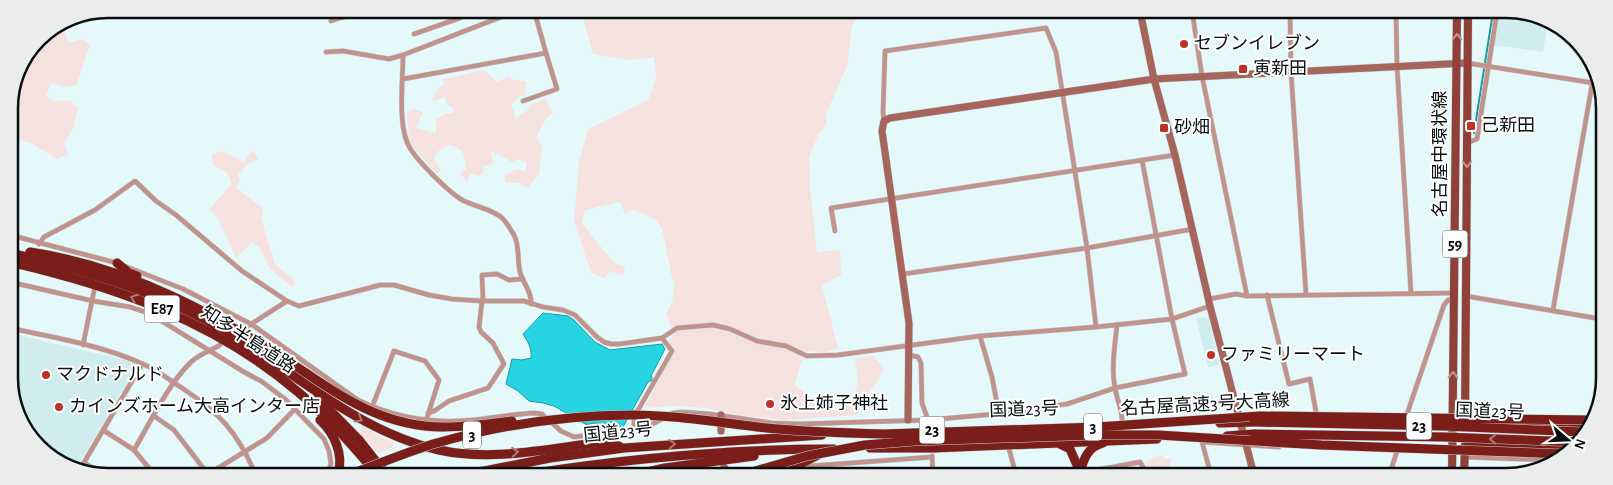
<svg xmlns="http://www.w3.org/2000/svg" width="1613" height="485" font-family="'Alegreya Sans','Noto Sans JP',sans-serif">
  <style>
    .built { fill: #d0ecef }
    .green { fill: #f5e2df }
    .water { fill: #27d4e1; stroke: #1e99a2 }
    .lines { fill: none; stroke-linecap: round; stroke-linejoin: round }
    .stream { stroke: #1e99a2; stroke-width: 2 }
    .street-casing { stroke: #c2d4d5; stroke-width: 5.5 }
    .secondary-casing { stroke: #c2d4d5; stroke-width: 8 }
    .primary-casing { stroke: #c2d4d5; stroke-width: 9 }
    .highway-casing { stroke: #c2d4d5; stroke-width: 10 }
    .street { stroke: #c2938c; stroke-width: 4.5 }
    .secondary { stroke: #a6645b; stroke-width: 7 }
    .primary { stroke: #904038; stroke-width: 8 }
    .highway { stroke: #7b1d18; stroke-width: 9 }
    .highway-bridge-casing { stroke: #c2d4d5; stroke-width: 10; stroke-linecap: butt }
    .highway-bridge { stroke: #7b1d18; stroke-width: 9 }
    .oneway { stroke: #c29692 }
    .oneway2 { stroke: #b07774 }
    .poi-dot { fill: #be3028; stroke: #fff; stroke-width: 2 }
    .labels { text-anchor: middle; dominant-baseline: central; stroke-width: 4; stroke-linejoin: round; paint-order: stroke }
    .shield { fill: #fff; stroke: #525758; stroke-width: 1 }
    .shield-label { font-size: 16px; font-weight: bold; fill: #080f10 }
    .poi-label { font-size: 18px; fill: #080f10; stroke: #fff; text-anchor: start }
    .street-label { font-size: 18px; fill: #080f10; stroke: #fff }
    .rim { fill: none; stroke: #080f10; stroke-width: 2.5 }
  </style>
  <rect width="100%" height="100%" fill="#e5f9fb"/>
  <g class="built">
    <path d="M1500,12H1531L1548,22L1543,52L1493,45Z"/>
    <path d="M1205,317L1209,319L1219,365L1208,367L1196,318Z"/>
    <path d="M10,333L133,362L135,364L136,367L76,469L37,447L11,396Z"/>
  </g>
  <g class="green">
    <path d="M581,10H861L852,26L847,66L827,112L826,124L818,135L809,157L810,187L817,252L840,250L841,275L822,285L838,348L825,352L804,351L795,385L824,408L839,411L853,399L858,382L855,359L873,356L884,368L877,382L858,407L859,415L783,420L738,415L706,408L676,406L644,408L674,352L668,343L674,333L666,314L672,303L675,283L672,278L662,228L654,218L634,210L625,214L620,202L585,210L582,223L615,264L625,266L623,276L610,271L605,278L591,273L574,221L579,162L588,129L648,100L656,79L654,57L630,60L593,54Z"/>
    <path d="M65,20L63,25L69,43L82,39L90,45L76,86L65,87L51,83L46,96L55,101L69,100L78,107L74,127L64,144L68,154L57,159L33,144L9,137V101L19,64L38,37Z"/>
    <path d="M484,70L497,82L509,76L513,80L526,81L525,95L518,97L511,105L516,118L528,110L529,105L546,99L553,114L546,118L536,138L542,147L540,162V173L528,188L519,183L505,182V175L517,169L526,172V162L518,159L512,162L491,151L493,164L484,166L483,174L478,176L471,173L467,181L460,174L466,169C465,154 464,149 449,145L437,152L434,159L441,170L437,174L409,142L407,113L415,109L423,112L416,128L436,133V119L447,113L452,114L454,109L446,103L445,97L435,101L432,99L438,88L444,85L443,79Z"/>
    <path d="M253,150L258,159L248,164L238,175L240,180L236,187L263,209L261,218L275,264L296,282L293,288L270,269L260,248L252,242L236,258L218,218L209,210L231,184C231,173 222,169 213,166L212,154L224,151L243,162Z"/>
    <path d="M362,425L379,436L393,442L392,449L378,453L359,432Z"/>
    <path d="M1164,455V459H1171L1168,475H1150L1144,464L1153,457Z"/>
  </g>
  <path class="water" d="M543,313L568,316L574,320L595,342L610,350L662,344L665,349L651,376L653,380L648,382L623,427L610,429L608,427L596,423L587,425L554,406L543,403L529,401L518,391L506,384L512,359L522,360L531,358C532,348 528,342 523,334Z"/>
  <g class="lines">
    <path class="stream" d="M1474,133L1493,12"/>
    <g class="street-casing">
      <g id="street">
        <path d="M519,10L403,55C403,79 398,120 407,142C412,157 449,192 462,200C473,206 495,210 503,219C507,223 511,230 514,235C520,246 517,260 520,272C523,283 532,292 531,304"/>
        <path d="M1192,11L1202,76L1247,296"/>
        <path d="M1290,11L1291,72L1306,294"/>
        <path d="M1396,12L1397,66L1411,293"/>
        <path d="M331,21C348,14 366,15 383,9"/>
        <path d="M414,34L460,18L458,10"/>
        <path d="M326,52L343,51L389,59L403,55"/>
        <path d="M1467,63L1600,84"/>
        <path d="M403,79L546,53L534,10"/>
        <path d="M523,101L557,89L546,53"/>
        <path d="M884,121L883,112L885,51L1046,28L1056,52L1087,248L1096,327"/>
        <path d="M1467,143L1477,139L1497,12"/>
        <path d="M835,231L831,208L1175,155"/>
        <path d="M10,235L117,263L183,289L251,324L358,400C395,418 433,424 473,420C494,418 514,414 534,413L542,414L561,431L574,437L634,429V417L672,351L662,338"/>
        <path d="M39,244L44,237L95,210L135,181L156,201L176,215L242,271L287,301L299,306L365,289L380,285H394L429,295L452,299L482,301H524L543,307L563,310L575,315L597,337L604,342L611,344H620L662,338L677,328L713,325L730,329L757,341L786,346L807,356L838,355L980,336L1096,327L1172,319L1210,306"/>
        <path d="M903,274L1087,248L1193,229"/>
        <path d="M10,282L93,301L130,307L148,313L173,328L244,372L261,381L285,399L324,439L329,451L331,463L328,473"/>
        <path d="M1267,295L1289,384L1310,379L1317,417"/>
        <path d="M1466,296L1601,319"/>
        <path d="M1209,299L1236,294L1247,296L1454,293"/>
        <path d="M483,301L482,275L497,274L509,280L523,279"/>
        <path d="M1553,310L1594,73"/>
        <path d="M1117,325C1115,345 1111,367 1115,388C1117,401 1123,410 1122,423"/>
        <path d="M248,326L287,301"/>
        <path d="M10,328C55,338 101,345 143,364C157,370 170,380 182,388C220,413 237,432 255,473"/>
        <path d="M980,336L992,377L999,414"/>
        <path d="M83,345L94,291"/>
        <path d="M909,355L918,357L921,363L922,403L928,420"/>
        <path d="M372,407L394,351L425,361L439,380L426,421"/>
        <path d="M428,413L434,411L449,401L488,388L504,364L493,343L481,332L479,327L482,301"/>
        <path d="M154,416L174,430L207,473"/>
        <path d="M1406,417L1444,305L1448,300L1454,299"/>
        <path d="M634,429L649,426L673,413L682,412L710,414L772,423L800,424L928,420L995,414L1067,404L1115,388L1185,374L1172,319L1142,160"/>
        <path d="M103,430L134,450L153,473"/>
        <path d="M1008,445L1016,475"/>
        <path d="M134,450C150,423 168,384 191,362C200,354 210,351 220,345"/>
        <path d="M932,456L933,475"/>
        <path d="M1465,457L1550,460"/>
        <path d="M84,463L103,473"/>
        <path d="M810,466L811,475"/>
        <path d="M79,471L142,364"/>
        <path d="M210,473L267,438L295,409"/>
        <path d="M786,474L810,466L932,457"/>
        <path d="M1070,475L1140,462L1148,475"/>
        <path d="M1211,475L1202,442L1279,447"/>
        <path d="M1389,476L1397,451"/>
      </g>
    </g>
    <g class="secondary-casing">
      <g id="secondary">
        <path d="M1140,11L1154,79L1175,155L1210,306L1254,475"/>
        <path d="M908,420L909,323L882,131L884,121L890,118L1154,79L1467,63"/>
        <path d="M721,431V415"/>
        <path d="M724,467L729,474H738"/>
      </g>
    </g>
    <g class="primary-casing">
      <g id="primary">
        <path d="M1465,424L1468,12"/>
        <path d="M1452,476L1457,12"/>
        <path d="M1464,476L1465,445"/>
      </g>
    </g>
    <g class="highway-casing">
      <g id="highway">
        <path d="M30,252C131,267 222,317 306,373"/>
        <path d="M10,253C83,270 157,291 222,329C294,371 356,431 439,450C493,462 550,448 604,442L619,446"/>
        <path d="M10,262C114,286 215,321 298,392C327,416 352,445 377,474"/>
        <path d="M117,263L129,273L137,276"/>
        <path d="M317,397L360,441L386,474"/>
        <path d="M320,420C334,433 344,454 338,474"/>
        <path d="M1220,423L1254,422"/>
        <path d="M1497,423L1586,426"/>
        <path d="M1227,436L1255,434"/>
        <path d="M1060,444L1070,449L1080,472"/>
        <path d="M1468,446L1573,448"/>
        <path d="M870,448H934L1157,439"/>
        <path d="M1080,472C1084,458 1088,447 1103,443"/>
        <path d="M469,474L550,458L624,448L822,435"/>
        <path d="M528,474C630,458 732,449 834,449"/>
        <path d="M638,474L665,468L754,456"/>
        <path d="M770,474L804,462L818,455"/>
      </g>
    </g>
    <use href="#street" class="street"/>
    <use href="#secondary" class="secondary"/>
    <use href="#primary" class="primary"/>
    <use href="#highway" class="highway"/>
    <g class="highway-bridge-casing">
      <g id="highway-bridge">
        <path d="M306,373C348,402 390,427 443,427C466,427 489,424 512,421"/>
        <path d="M1254,422L1443,426L1583,432"/>
        <path d="M1255,434L1444,437L1577,442"/>
        <path d="M351,474C378,464 405,453 433,444C496,426 565,415 631,415C677,415 721,423 767,428C806,432 845,433 884,434L1097,427L1260,416L1590,420"/>
        <path d="M745,474L807,456L865,445L915,441L1097,435H1158L1321,445L1565,454"/>
      </g>
    </g>
    <use href="#highway-bridge" class="highway-bridge"/>
  </g>
  <defs><path id="oneway-chevron" d="M-2-3.5L2.5 0L-2 3.5" fill="none" stroke-width="1.6" stroke-linecap="round" stroke-linejoin="round" transform="scale(1.25)"/></defs>
  <g class="oneway">
    <use href="#oneway-chevron" transform="translate(1457 37) rotate(-90)"/>
    <use href="#oneway-chevron" transform="translate(1467 164) rotate(90)"/>
    <use href="#oneway-chevron" transform="translate(1453 375) rotate(-89)"/>
  </g>
  <g class="oneway2">
    <use href="#oneway-chevron" transform="translate(134 298) rotate(-159)"/>
    <use href="#oneway-chevron" transform="translate(359 419) rotate(30)"/>
    <use href="#oneway-chevron" transform="translate(1493 439) rotate(-178)"/>
    <use href="#oneway-chevron" transform="translate(672 444) rotate(-4)"/>
    <use href="#oneway-chevron" transform="translate(515 452) rotate(-5)"/>
  </g>
  <g class="poi-dot">
    <circle cx="1184" cy="44" r="5"/>
    <rect x="1238" y="64" width="10" height="10" rx="2.5"/>
    <rect x="1466" y="121" width="10" height="10" rx="2.5"/>
    <rect x="1159" y="123" width="10" height="10" rx="2.5"/>
    <circle cx="1211" cy="355" r="5"/>
    <circle cx="46" cy="375" r="5"/>
    <circle cx="770" cy="404" r="5"/>
    <circle cx="59" cy="407" r="5"/>
  </g>
  <g class="labels">
    <g class="shield">
      <rect x="1442.5" y="230.5" width="25" height="27" rx="4"/>
      <rect x="144.5" y="295.5" width="35" height="27" rx="4"/>
      <rect x="1406.5" y="412.5" width="25" height="27" rx="4"/>
      <rect x="1084" y="413.5" width="18" height="27" rx="4"/>
      <rect x="919.5" y="416.5" width="25" height="27" rx="4"/>
      <rect x="463" y="421.5" width="18" height="27" rx="4"/>
    </g>
    <g class="shield-label">
      <text x="1455" y="244">59</text>
      <text x="162" y="309">E87</text>
      <text x="1419" y="426">23</text>
      <text x="1093" y="427">3</text>
      <text x="932" y="430">23</text>
      <text x="472" y="435">3</text>
    </g>
    <g class="poi-label">
      <text x="1194" y="44">セブンイレブン</text>
      <text x="1253" y="69">寅新田</text>
      <text x="1481" y="126">己新田</text>
      <text x="1174" y="128">砂畑</text>
      <text x="1221" y="355">ファミリーマート</text>
      <text x="56" y="375">マクドナルド</text>
      <text x="780" y="404">氷上姉子神社</text>
      <text x="69" y="407">カインズホーム大高インター店</text>
    </g>
    <g class="street-label">
      <text transform="translate(1441 154) rotate(-90)">名古屋中環状線</text>
      <text transform="translate(248 340) rotate(33)">知多半島道路</text>
      <text transform="translate(1205 405) rotate(-3)">名古屋高速3号大高線</text>
      <text transform="translate(1024 410) rotate(-2)">国道23号</text>
      <text transform="translate(1490 412) rotate(2)">国道23号</text>
      <text transform="translate(618 433) rotate(-6)">国道23号</text>
    </g>
  </g>
  <path d="M0 0H1613V485H0ZM108 18H1506A90 90 0 0 1 1596 108V378A90 90 0 0 1 1506 468H108A90 90 0 0 1 18 378V108A90 90 0 0 1 108 18Z" fill="#ebecec" fill-rule="evenodd"/>
  <path class="rim" d="M108 18H1506A90 90 0 0 1 1596 108V378A90 90 0 0 1 1506 468H108A90 90 0 0 1 18 378V108A90 90 0 0 1 108 18Z"/>
  <g transform="translate(1568 440) rotate(109)" stroke="#ffffff" stroke-width="4" paint-order="stroke">
  <path d="M0-4L9 19L0 12L-9 19Z" fill="#080f10"/>
  <text y="-8" font-size="14" font-weight="bold" text-anchor="middle" fill="#080f10">N</text>
  </g>
</svg>
